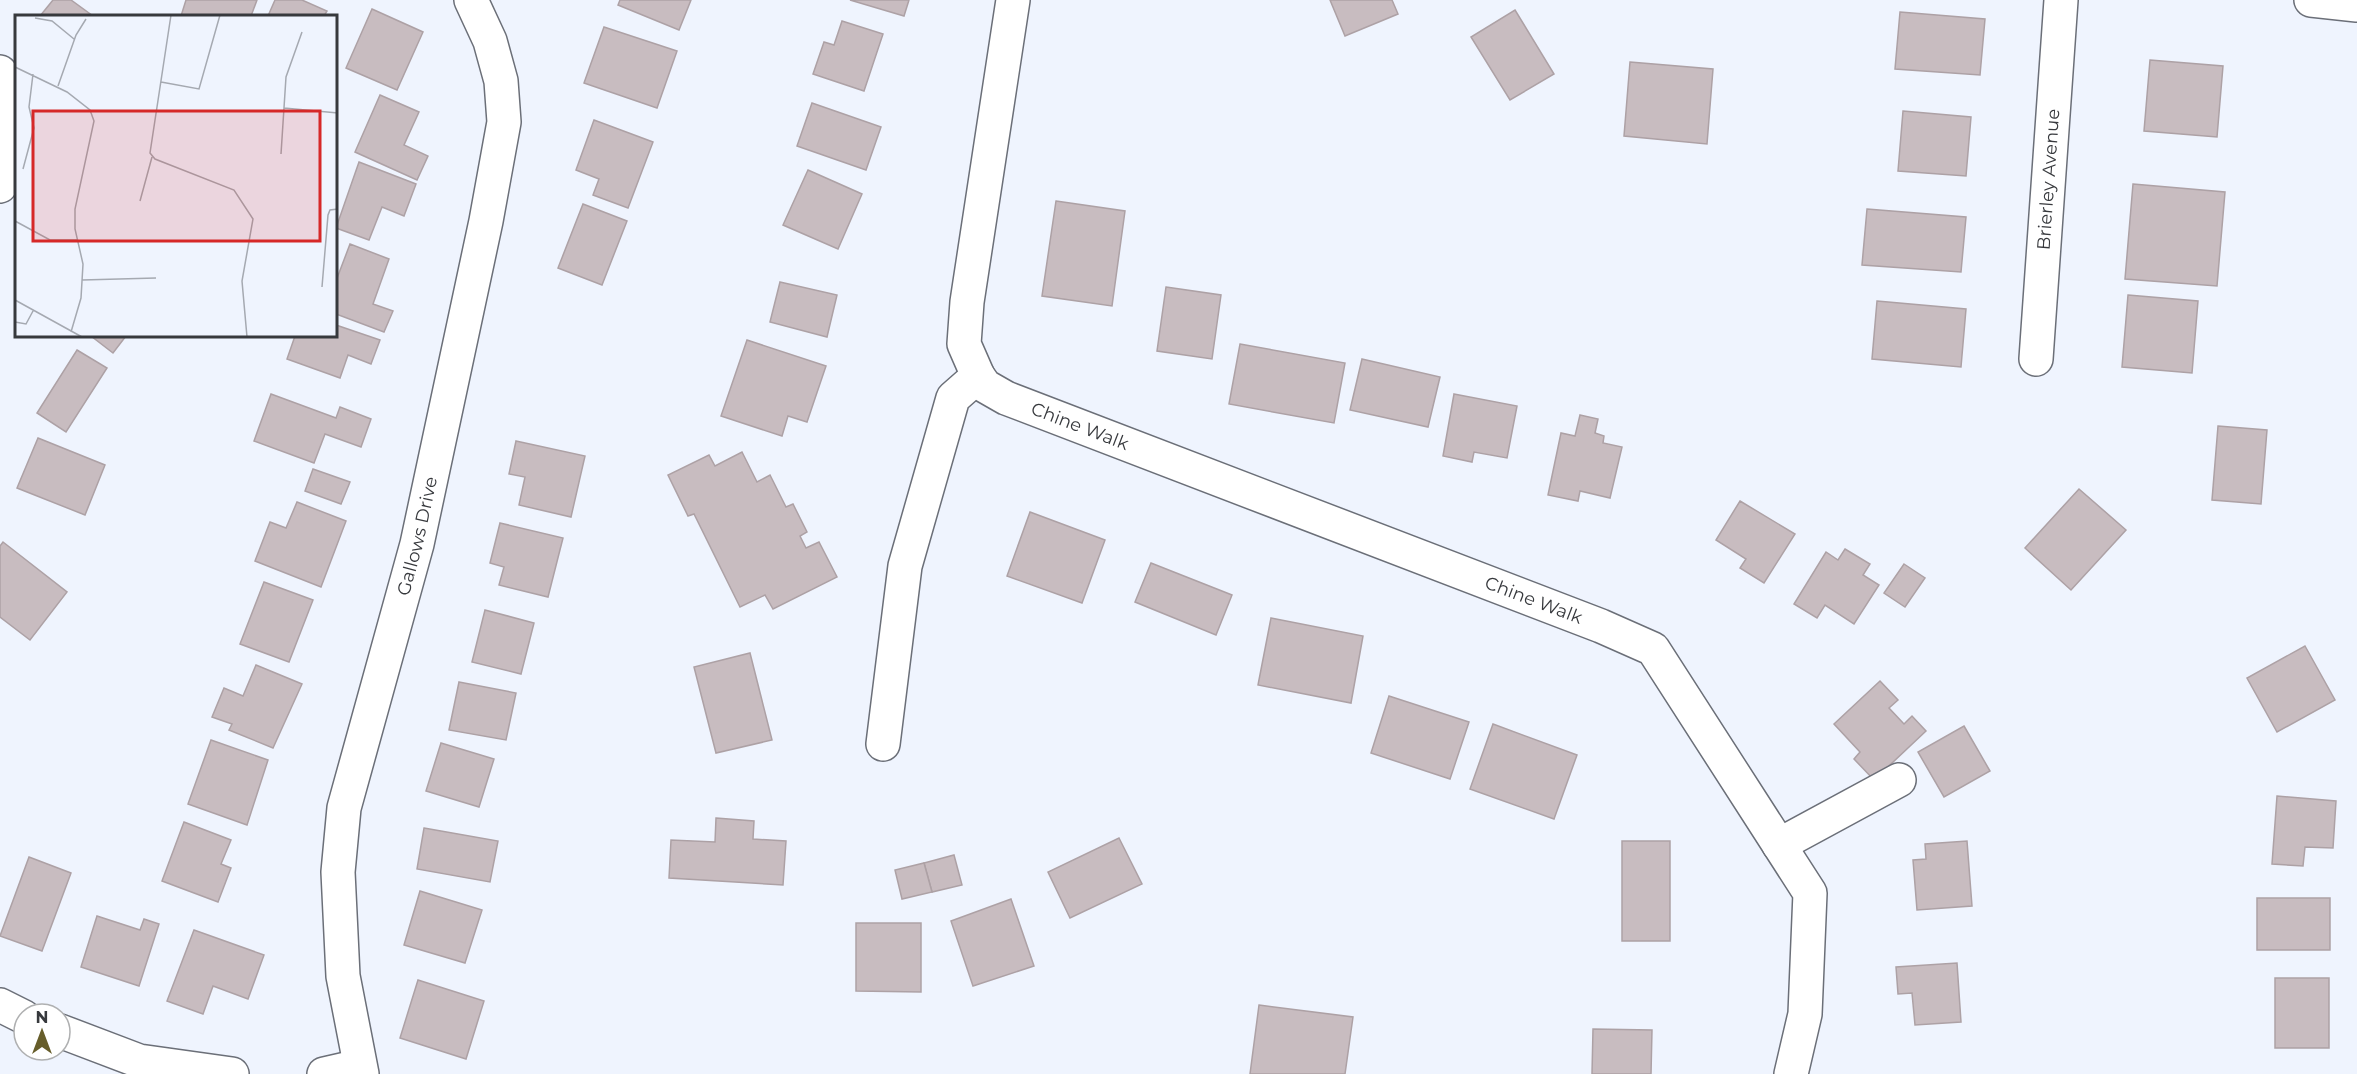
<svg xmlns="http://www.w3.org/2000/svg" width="2357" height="1074" font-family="Montserrat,sans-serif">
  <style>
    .building { fill: #c8bcc0; stroke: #ada1a5; stroke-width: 1.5 }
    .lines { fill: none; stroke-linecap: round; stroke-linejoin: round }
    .minor-casing { stroke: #6b6f78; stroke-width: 36 }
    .minor { stroke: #fff; stroke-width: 33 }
    .labels { text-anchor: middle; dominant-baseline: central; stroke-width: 6; stroke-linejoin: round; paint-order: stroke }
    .street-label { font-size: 18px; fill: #37393d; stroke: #fff }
    .inset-road { fill: none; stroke: #a5a9b1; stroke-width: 1.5 }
    .view { fill: #d62828; fill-opacity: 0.15; stroke: #d62828; stroke-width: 3 }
    .inset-edge { fill: none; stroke: #37393d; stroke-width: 3 }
  </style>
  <rect width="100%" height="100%" fill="#eff4fe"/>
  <g class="building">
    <path d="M53,0H71L93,16H40Z"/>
    <path d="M186,0H257L251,16H181Z"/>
    <path d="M275,0H302L327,11L324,16H268Z"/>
    <path d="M620,0H691L679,30L618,5Z"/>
    <path d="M850,0H909L904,16Z"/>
    <path d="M1330,0H1392L1398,14L1345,36Z"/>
    <path d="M372,9L423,32L397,90L346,68Z"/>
    <path d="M1515,10L1554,74L1510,100L1471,37Z"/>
    <path d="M1900,12L1985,19L1980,75L1895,69Z"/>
    <path d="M842,21L883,34L864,91L813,74L824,42L834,45Z"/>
    <path d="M604,27L677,51L657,108L584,83Z"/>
    <path d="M2150,60L2223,66L2217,137L2144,131Z"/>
    <path d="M1630,62L1713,69L1707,144L1624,136Z"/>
    <path d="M380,95L419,112L404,145L428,156L417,180L355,152Z"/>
    <path d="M812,103L881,127L866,170L797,146Z"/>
    <path d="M1903,111L1971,117L1966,176L1898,171Z"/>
    <path d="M594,120L653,142L628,208L593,195L599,179L576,170Z"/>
    <path d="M359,162L416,184L404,216L382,207L369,240L336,228Z"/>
    <path d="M808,170L862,194L838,249L783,225Z"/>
    <path d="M2133,184L2225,192L2217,286L2125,279Z"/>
    <path d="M1056,201L1125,211L1112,306L1042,296Z"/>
    <path d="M583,204L627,221L602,285L558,268Z"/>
    <path d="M1867,209L1966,217L1961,272L1862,265Z"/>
    <path d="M350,244L389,259L373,304L393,311L384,332L336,314V281Z"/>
    <path d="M780,282L837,295L827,337L770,322Z"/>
    <path d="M1166,287L1221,295L1212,359L1157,351Z"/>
    <path d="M2128,295L2198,301L2192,373L2122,367Z"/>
    <path d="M1877,301L1966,309L1961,367L1872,359Z"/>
    <path d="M336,325L380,340L371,364L348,355L340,378L287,359L295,336H336Z"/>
    <path d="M91,336H126L113,353Z"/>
    <path d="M747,340L826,366L807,422L788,416L782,436L721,416Z"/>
    <path d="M1240,344L1345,363L1334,423L1229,404Z"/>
    <path d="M77,350L107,368L66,432L37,413Z"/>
    <path d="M1362,359L1440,377L1428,427L1350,410Z"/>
    <path d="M271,394L336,418L340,407L371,419L361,447L325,434L314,463L254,441Z"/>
    <path d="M1454,394L1517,406L1507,458L1474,452L1472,462L1443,456Z"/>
    <path d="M1580,415L1598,419L1595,433L1604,436L1603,443L1622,447L1610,498L1580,491L1578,501L1548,495L1561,433L1575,436Z"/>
    <path d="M2218,426L2267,430L2261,504L2212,500Z"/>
    <path d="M38,438L105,465L85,515L17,488Z"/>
    <path d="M516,441L585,456L571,517L519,505L525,477L509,474Z"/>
    <path d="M742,452L757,482L770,475L786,507L793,504L807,532L800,536L806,548L819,542L837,577L773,609L765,595L740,607L694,514L688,516L668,475L709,455L715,466Z"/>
    <path d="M313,469L350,482L341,504L305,491Z"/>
    <path d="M2079,489L2126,530L2071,590L2025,548Z"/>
    <path d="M1740,501L1795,534L1764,583L1740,568L1746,559L1716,540Z"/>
    <path d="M297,502L346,521L321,587L255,561L270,522L286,528Z"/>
    <path d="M1030,512L1105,540L1082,603L1007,576Z"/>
    <path d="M500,523L563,538L548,597L499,585L504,567L490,563Z"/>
    <path d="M3,542L67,592L30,640L0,617V546Z"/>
    <path d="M1845,549L1870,564L1863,575L1879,585L1854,624L1825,605L1817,618L1794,604L1826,552L1838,560Z"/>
    <path d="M1151,563L1232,595L1216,635L1135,602Z"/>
    <path d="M1904,564L1925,578L1905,607L1884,593Z"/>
    <path d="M264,582L313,600L289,662L240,644Z"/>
    <path d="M485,610L534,623L521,674L472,662Z"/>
    <path d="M1271,618L1363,636L1351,703L1258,685Z"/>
    <path d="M2305,646L2335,700L2277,732L2247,678Z"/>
    <path d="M750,653L772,740L716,753L694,667Z"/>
    <path d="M256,665L302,684L273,748L229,730L232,724L212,717L224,688L243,696Z"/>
    <path d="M1880,681L1898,700L1889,708L1904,724L1912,716L1926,731L1874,780L1854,759L1860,752L1834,724Z"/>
    <path d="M459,682L516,693L506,740L449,730Z"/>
    <path d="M1389,696L1469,722L1450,779L1371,753Z"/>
    <path d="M1493,724L1577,755L1554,819L1470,789Z"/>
    <path d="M1964,726L1990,771L1944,797L1918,752Z"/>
    <path d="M211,740L268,760L247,825L188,804Z"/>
    <path d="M441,743L494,759L479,807L426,791Z"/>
    <path d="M2277,796L2336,801L2333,848L2305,847L2303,866L2272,864Z"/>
    <path d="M716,818L754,821L753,839L786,841L783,885L669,878L671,840L715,842Z"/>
    <path d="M184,822L231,840L221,864L231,868L218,902L162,881Z"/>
    <path d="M424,828L498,841L490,882L417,869Z"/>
    <path d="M1119,838L1142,884L1070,918L1048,872Z"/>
    <rect x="1622" y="841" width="48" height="100"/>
    <path d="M1967,841L1972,906L1917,910L1913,860L1926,859L1925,844Z"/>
    <path d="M954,855L962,885L932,892L924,863Z"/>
    <path d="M29,857L71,873L42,951L0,936Z"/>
    <path d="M924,863L932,892L902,899L895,870Z"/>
    <path d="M420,891L482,910L465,963L404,945Z"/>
    <rect x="2257" y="898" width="73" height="52"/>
    <path d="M1011,899L1034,966L973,986L951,921Z"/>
    <path d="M97,916L140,930L144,919L159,924L139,986L81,967Z"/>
    <path d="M856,923H921V992L856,991Z"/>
    <path d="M194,930L264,955L248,999L213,986L203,1014L167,1001Z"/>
    <path d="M1957,963L1961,1022L1915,1025L1912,993L1898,994L1896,967Z"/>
    <rect x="2275" y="978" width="54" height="70"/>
    <path d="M418,980L484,1001L466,1059L400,1038Z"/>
    <path d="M1259,1005L1353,1017L1345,1074H1250Z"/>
    <path d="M1593,1029L1652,1030L1651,1074H1592Z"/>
  </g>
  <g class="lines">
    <g class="minor-casing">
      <g id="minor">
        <path id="s1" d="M1013,0L967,302L964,344L978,376L985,386L1006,398L1601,626L1653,649L1810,893L1805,1014L1791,1074"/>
        <path d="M2311,0L2357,5"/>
        <path d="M0,72C10,109 11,149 0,186"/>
        <path id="s2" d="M2036,359L2061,0"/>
        <path d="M883,744L905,566L953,398L978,376"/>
        <path d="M1779,845L1899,780"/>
        <path d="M0,1005L24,1017"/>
        <path d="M60,1031L139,1061L232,1074"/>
        <path d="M324,1074L359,1066"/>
        <path id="s3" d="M362,1074L343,976L338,872L344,808L417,544L486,221L504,122L501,81L490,41L471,0"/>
      </g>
    </g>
    <use href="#minor" class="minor"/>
  </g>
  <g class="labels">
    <g class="street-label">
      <text stroke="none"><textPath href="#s2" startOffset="180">Brierley Avenue</textPath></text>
      <text stroke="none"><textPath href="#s1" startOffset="498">Chine Walk</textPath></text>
      <text stroke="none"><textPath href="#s3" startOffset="550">Gallows Drive</textPath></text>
      <text stroke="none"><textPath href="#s1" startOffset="984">Chine Walk</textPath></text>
    </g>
  </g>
  <g transform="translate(15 15)">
    <rect width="322" height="322" fill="#eff4fe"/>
    <path class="inset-road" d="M156,0L135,138L140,144L219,175L238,204L227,266L232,322M20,3L37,6L59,24M0,52L52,77L75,95L79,106L60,194V214L68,249L66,283L56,317M146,67L184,74L205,0M43,71L61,20L71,4M269,93L323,98M266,139L271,62L287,17M8,154L19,113L14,92L18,59M125,186L137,142M0,206L35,225H62M67,265L141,263M307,272L313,200L315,195L323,194M0,285L67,322M0,307L11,309L18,296"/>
    <path class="view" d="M18,96H305V226H18Z"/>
    <rect width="322" height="322" class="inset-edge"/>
  </g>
  <g transform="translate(42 1032)"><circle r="28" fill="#ffffff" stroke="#afb0b1" stroke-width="1.5"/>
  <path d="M0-4.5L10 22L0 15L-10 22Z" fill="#665d2a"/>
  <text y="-9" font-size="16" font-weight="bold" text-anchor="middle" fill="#37393d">N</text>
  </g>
</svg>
